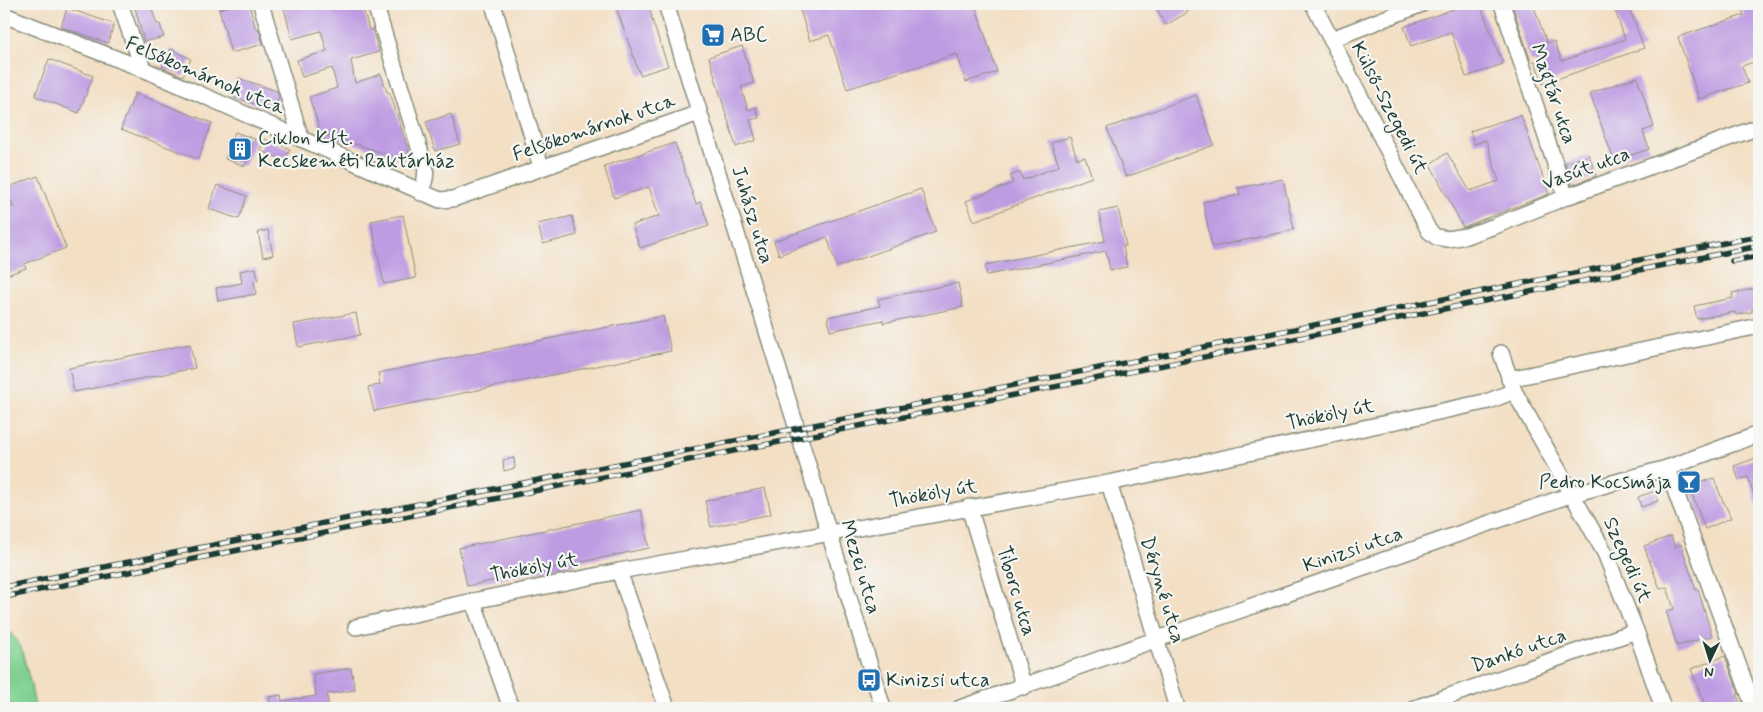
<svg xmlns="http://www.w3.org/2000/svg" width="1763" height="712" font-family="Mynerve,sans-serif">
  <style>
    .green { fill: #7fd091; stroke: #4f8662 }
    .building { fill: #be9ce2 }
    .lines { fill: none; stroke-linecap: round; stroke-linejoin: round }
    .minor-casing { stroke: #898e7c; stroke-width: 18 }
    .minor { stroke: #fff; stroke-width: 15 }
    .rail-casing { stroke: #1f3d34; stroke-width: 5.5 }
    .rail { stroke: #f6f6f2; stroke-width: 4; stroke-dasharray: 11; stroke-linecap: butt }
    .labels { text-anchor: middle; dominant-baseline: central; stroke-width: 4.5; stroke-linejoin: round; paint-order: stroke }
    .poi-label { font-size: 20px; fill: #1f3d34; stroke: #f6f6f2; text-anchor: start }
    .street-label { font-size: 20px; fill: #1f3d34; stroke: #f6f6f2 }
  </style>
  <rect width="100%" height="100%" fill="#f6f6f2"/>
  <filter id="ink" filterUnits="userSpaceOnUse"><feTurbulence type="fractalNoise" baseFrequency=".02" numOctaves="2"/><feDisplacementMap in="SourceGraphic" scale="10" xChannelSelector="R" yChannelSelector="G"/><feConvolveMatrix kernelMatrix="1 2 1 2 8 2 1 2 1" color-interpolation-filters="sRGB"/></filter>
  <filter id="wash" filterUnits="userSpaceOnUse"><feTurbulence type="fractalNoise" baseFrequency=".0096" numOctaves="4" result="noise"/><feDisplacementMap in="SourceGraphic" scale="20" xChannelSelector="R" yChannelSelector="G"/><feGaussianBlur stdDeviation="1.12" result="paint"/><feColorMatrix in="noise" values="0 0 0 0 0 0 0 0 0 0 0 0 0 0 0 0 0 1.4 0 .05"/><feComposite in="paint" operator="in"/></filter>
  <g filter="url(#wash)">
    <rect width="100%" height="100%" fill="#f3dfc4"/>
    <path class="green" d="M4,624L21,647L31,685L35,708H4Z"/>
    <g id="blocks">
      <g class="building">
        <path d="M134,4H150L157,24H160L164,37L144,42Z"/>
        <path d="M238,4H249L256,30L259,29L263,44L231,53L219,9Z"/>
        <path d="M283,4H362L369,30L372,29L379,52L351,60L355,83L381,74L387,92L390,93L410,155L398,158L321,133L309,97L337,88L332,68L302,77L297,60L327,51L321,31L292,39Z"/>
        <path d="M615,4H648L652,17H651L668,66L640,75Z"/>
        <path d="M798,4H975L997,72L966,82L957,54L847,89L829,35L810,41Z"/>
        <path d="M1154,4H1183L1188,12L1166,25Z"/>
        <path d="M1467,4H1480L1503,64L1466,77L1451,32L1411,46L1404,27Z"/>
        <path d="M1512,4H1533L1547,43L1554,41L1562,61L1625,39L1613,4H1628L1644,48L1543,84L1535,61L1531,62Z"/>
        <path d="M1740,4H1759V60L1742,66L1748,83L1699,99L1678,37L1744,15Z"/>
        <path d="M67,8L114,24L108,43L61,27Z"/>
        <path d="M742,46L754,83L741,87L748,110L756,107L759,118L750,120L756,140L736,147L709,57Z"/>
        <path d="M171,49L191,59L183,76L162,67Z"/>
        <path d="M49,59L93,76L79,113L35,96Z"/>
        <path d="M1637,77L1654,127L1643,131L1649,149L1614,161L1590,93Z"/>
        <path d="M238,78L277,91L279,96L274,110L232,97Z"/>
        <path d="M135,93L212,123L198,159L121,129Z"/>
        <path d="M1196,95L1214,145L1126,177L1107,128Z"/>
        <path d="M451,114L460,144L435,151L426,122Z"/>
        <path d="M1521,115L1549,194L1463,227L1430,164L1447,153L1470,191L1499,181L1486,140L1474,144L1470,131Z"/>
        <path d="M235,132L255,139L245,166L225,159Z"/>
        <path d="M1070,137L1077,159L1085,157L1092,177L974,221L966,201L1013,183L1010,176L1020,172L1023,180L1059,166L1051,143Z"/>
        <path d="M264,139L290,149L285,160L260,151Z"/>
        <path d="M675,143L696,204L701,202L709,226L640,248L632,225L659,216L649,187L614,198L604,166Z"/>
        <path d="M1589,155L1596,176L1572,185L1565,163Z"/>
        <path d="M38,176L66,248L24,264L26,268L4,276V210L13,207L6,188Z"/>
        <path d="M1283,179L1294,230L1212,247L1203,202L1240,195L1238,188Z"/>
        <path d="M217,185L247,196L239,219L209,209Z"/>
        <path d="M921,189L936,232L837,267L827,237L779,255L774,241Z"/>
        <path d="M1118,208L1126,246H1123L1127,267L1110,270L1106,251L987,275L985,265L1105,241L1099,212Z"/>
        <path d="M403,215L416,278L384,284L371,221Z"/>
        <path d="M572,216L577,235L543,244L538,224Z"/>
        <path d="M268,230L273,255L263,257L258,232Z"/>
        <path d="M256,268L258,280L254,281L256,294L218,301L216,288L242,283L240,271Z"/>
        <path d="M958,283L963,307L883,323V320L830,331L828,317L880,306L878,299Z"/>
        <path d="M1759,288V308L1752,309V312L1736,315L1735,312L1697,319L1694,306L1733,298L1732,293Z"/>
        <path d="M356,313L360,335L298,347L294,324Z"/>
        <path d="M663,316L671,351L374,411L368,387L380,385L378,373Z"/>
        <path d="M190,344L195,368L74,392L69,368Z"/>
        <path d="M1759,457V506H1757L1748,477L1739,480L1734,466Z"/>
        <path d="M514,458L515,468L504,471L503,460Z"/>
        <path d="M1714,478L1723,502H1724L1731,518L1705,529L1689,486Z"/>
        <path d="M765,488L771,514L711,527L705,501Z"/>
        <path d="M1655,491L1658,501L1641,507L1638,497Z"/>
        <path d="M641,510L649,548L467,586L459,548Z"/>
        <path d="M1671,536L1675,547L1681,544L1696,590L1698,589L1712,636L1677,646L1666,611L1674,609L1667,587L1660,589L1644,546Z"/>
        <path d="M1725,656L1739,694L1737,695L1742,708H1706L1691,669Z"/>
        <path d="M351,668L355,690L327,694L329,708H271L269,697L281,695L282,701L316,696L313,674Z"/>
      </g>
    </g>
  </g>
  <g filter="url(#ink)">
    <use href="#blocks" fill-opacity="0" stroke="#898e7c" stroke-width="1"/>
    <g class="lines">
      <g class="minor-casing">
        <g id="minor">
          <path d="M120,4L143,69"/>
          <path d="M261,4L301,139"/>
          <path d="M375,4L426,170L425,179L421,193"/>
          <path d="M493,4L541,167"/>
          <path d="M666,4L883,708"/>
          <path d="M1313,4L1429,231L1436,237L1448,239L1466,236L1495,226L1566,197L1759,127"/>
          <path d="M1502,4L1566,197"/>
          <path d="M4,15L143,69L440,200L453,199L699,113"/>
          <path d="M1332,39L1422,4"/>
          <path d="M1501,353L1514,391L1605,553L1636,631L1663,708"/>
          <path d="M1509,379L1759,326"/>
          <path d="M1667,468L1754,708"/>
          <path d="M1109,483L1177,708"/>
          <path d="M969,507L1024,687"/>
          <path d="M619,571L667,708"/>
          <path d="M473,601L511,708"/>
          <path d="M356,627L473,601L619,571L1109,483L1489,401L1514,391"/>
          <path d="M960,708L1573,494L1667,468L1759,434"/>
          <path d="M1415,708L1636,631"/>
        </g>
      </g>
      <use href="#minor" class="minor"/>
      <g class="rail-casing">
        <g id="rail">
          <path d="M1732,261L1759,256"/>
          <path d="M4,587L1759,236"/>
          <path d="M4,597L1759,246"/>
        </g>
      </g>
      <use href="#rail" class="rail"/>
    </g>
  </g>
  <defs>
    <g id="supermarket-square" transform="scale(1.25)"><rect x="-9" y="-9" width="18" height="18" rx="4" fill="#1f6fb2" stroke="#f6f6f2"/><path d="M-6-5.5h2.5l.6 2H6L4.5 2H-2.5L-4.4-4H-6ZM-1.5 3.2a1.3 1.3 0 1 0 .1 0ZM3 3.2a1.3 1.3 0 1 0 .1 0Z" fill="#fff"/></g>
    <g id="building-square" transform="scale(1.25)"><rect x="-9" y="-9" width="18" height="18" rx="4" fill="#1f6fb2" stroke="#f6f6f2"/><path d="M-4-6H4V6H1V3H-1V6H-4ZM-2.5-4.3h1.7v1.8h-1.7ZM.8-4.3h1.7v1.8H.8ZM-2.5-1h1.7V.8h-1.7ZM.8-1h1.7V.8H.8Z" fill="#fff"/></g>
    <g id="bar-square" transform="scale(1.25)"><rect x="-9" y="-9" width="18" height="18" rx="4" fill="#1f6fb2" stroke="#f6f6f2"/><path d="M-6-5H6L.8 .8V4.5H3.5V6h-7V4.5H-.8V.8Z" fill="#fff"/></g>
    <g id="bus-square" transform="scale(1.25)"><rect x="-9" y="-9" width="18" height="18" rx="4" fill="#1f6fb2" stroke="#f6f6f2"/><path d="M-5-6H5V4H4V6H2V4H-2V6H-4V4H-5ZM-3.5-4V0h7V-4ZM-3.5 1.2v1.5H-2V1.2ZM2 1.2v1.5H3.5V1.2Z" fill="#fff"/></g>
  </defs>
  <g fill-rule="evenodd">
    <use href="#supermarket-square" x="713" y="35"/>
    <use href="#building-square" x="240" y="149"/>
    <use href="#bar-square" x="1689" y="482"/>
    <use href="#bus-square" x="869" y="680"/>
  </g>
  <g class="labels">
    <g class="poi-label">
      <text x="730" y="35">ABC</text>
      <text x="258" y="138">Ciklon Kft.<tspan x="258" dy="23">Kecskeméti Raktárház</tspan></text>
      <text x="1672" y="482" text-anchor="end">Pedro Kocsmája</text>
      <text x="886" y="680">Kinizsi utca</text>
    </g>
    <g class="street-label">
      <text transform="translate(205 76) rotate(23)">Felsőkomárnok utca</text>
      <text transform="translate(1553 94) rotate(71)">Magtár utca</text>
      <text transform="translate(1389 108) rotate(63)">Külső-Szegedi út</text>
      <text transform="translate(594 128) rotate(-19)">Felsőkomárnok utca</text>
      <text transform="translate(1586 169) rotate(-20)">Vasút utca</text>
      <text transform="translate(752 215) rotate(73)">Juhász utca</text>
      <text transform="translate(1330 415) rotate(-12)">Thököly út</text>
      <text transform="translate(933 494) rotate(-10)">Thököly út</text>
      <text transform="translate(1353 550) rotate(-19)">Kinizsi utca</text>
      <text transform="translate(1627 560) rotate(66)">Szegedi út</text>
      <text transform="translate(860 567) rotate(73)">Mezei utca</text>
      <text transform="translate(534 568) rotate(-11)">Thököly út</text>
      <text transform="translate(1162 590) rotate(73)">Déryné utca</text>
      <text transform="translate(1016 591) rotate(73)">Tiborc utca</text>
      <text transform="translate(1519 651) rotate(-19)">Dankó utca</text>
    </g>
  </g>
  <rect width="1763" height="712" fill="none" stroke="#f6f6f2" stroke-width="20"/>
  <g transform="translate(1710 660) rotate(184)" stroke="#f6f6f2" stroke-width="4" paint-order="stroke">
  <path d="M0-4L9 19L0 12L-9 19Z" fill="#1f3d34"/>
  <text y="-8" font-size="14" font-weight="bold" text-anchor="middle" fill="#1f3d34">N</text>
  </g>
</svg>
